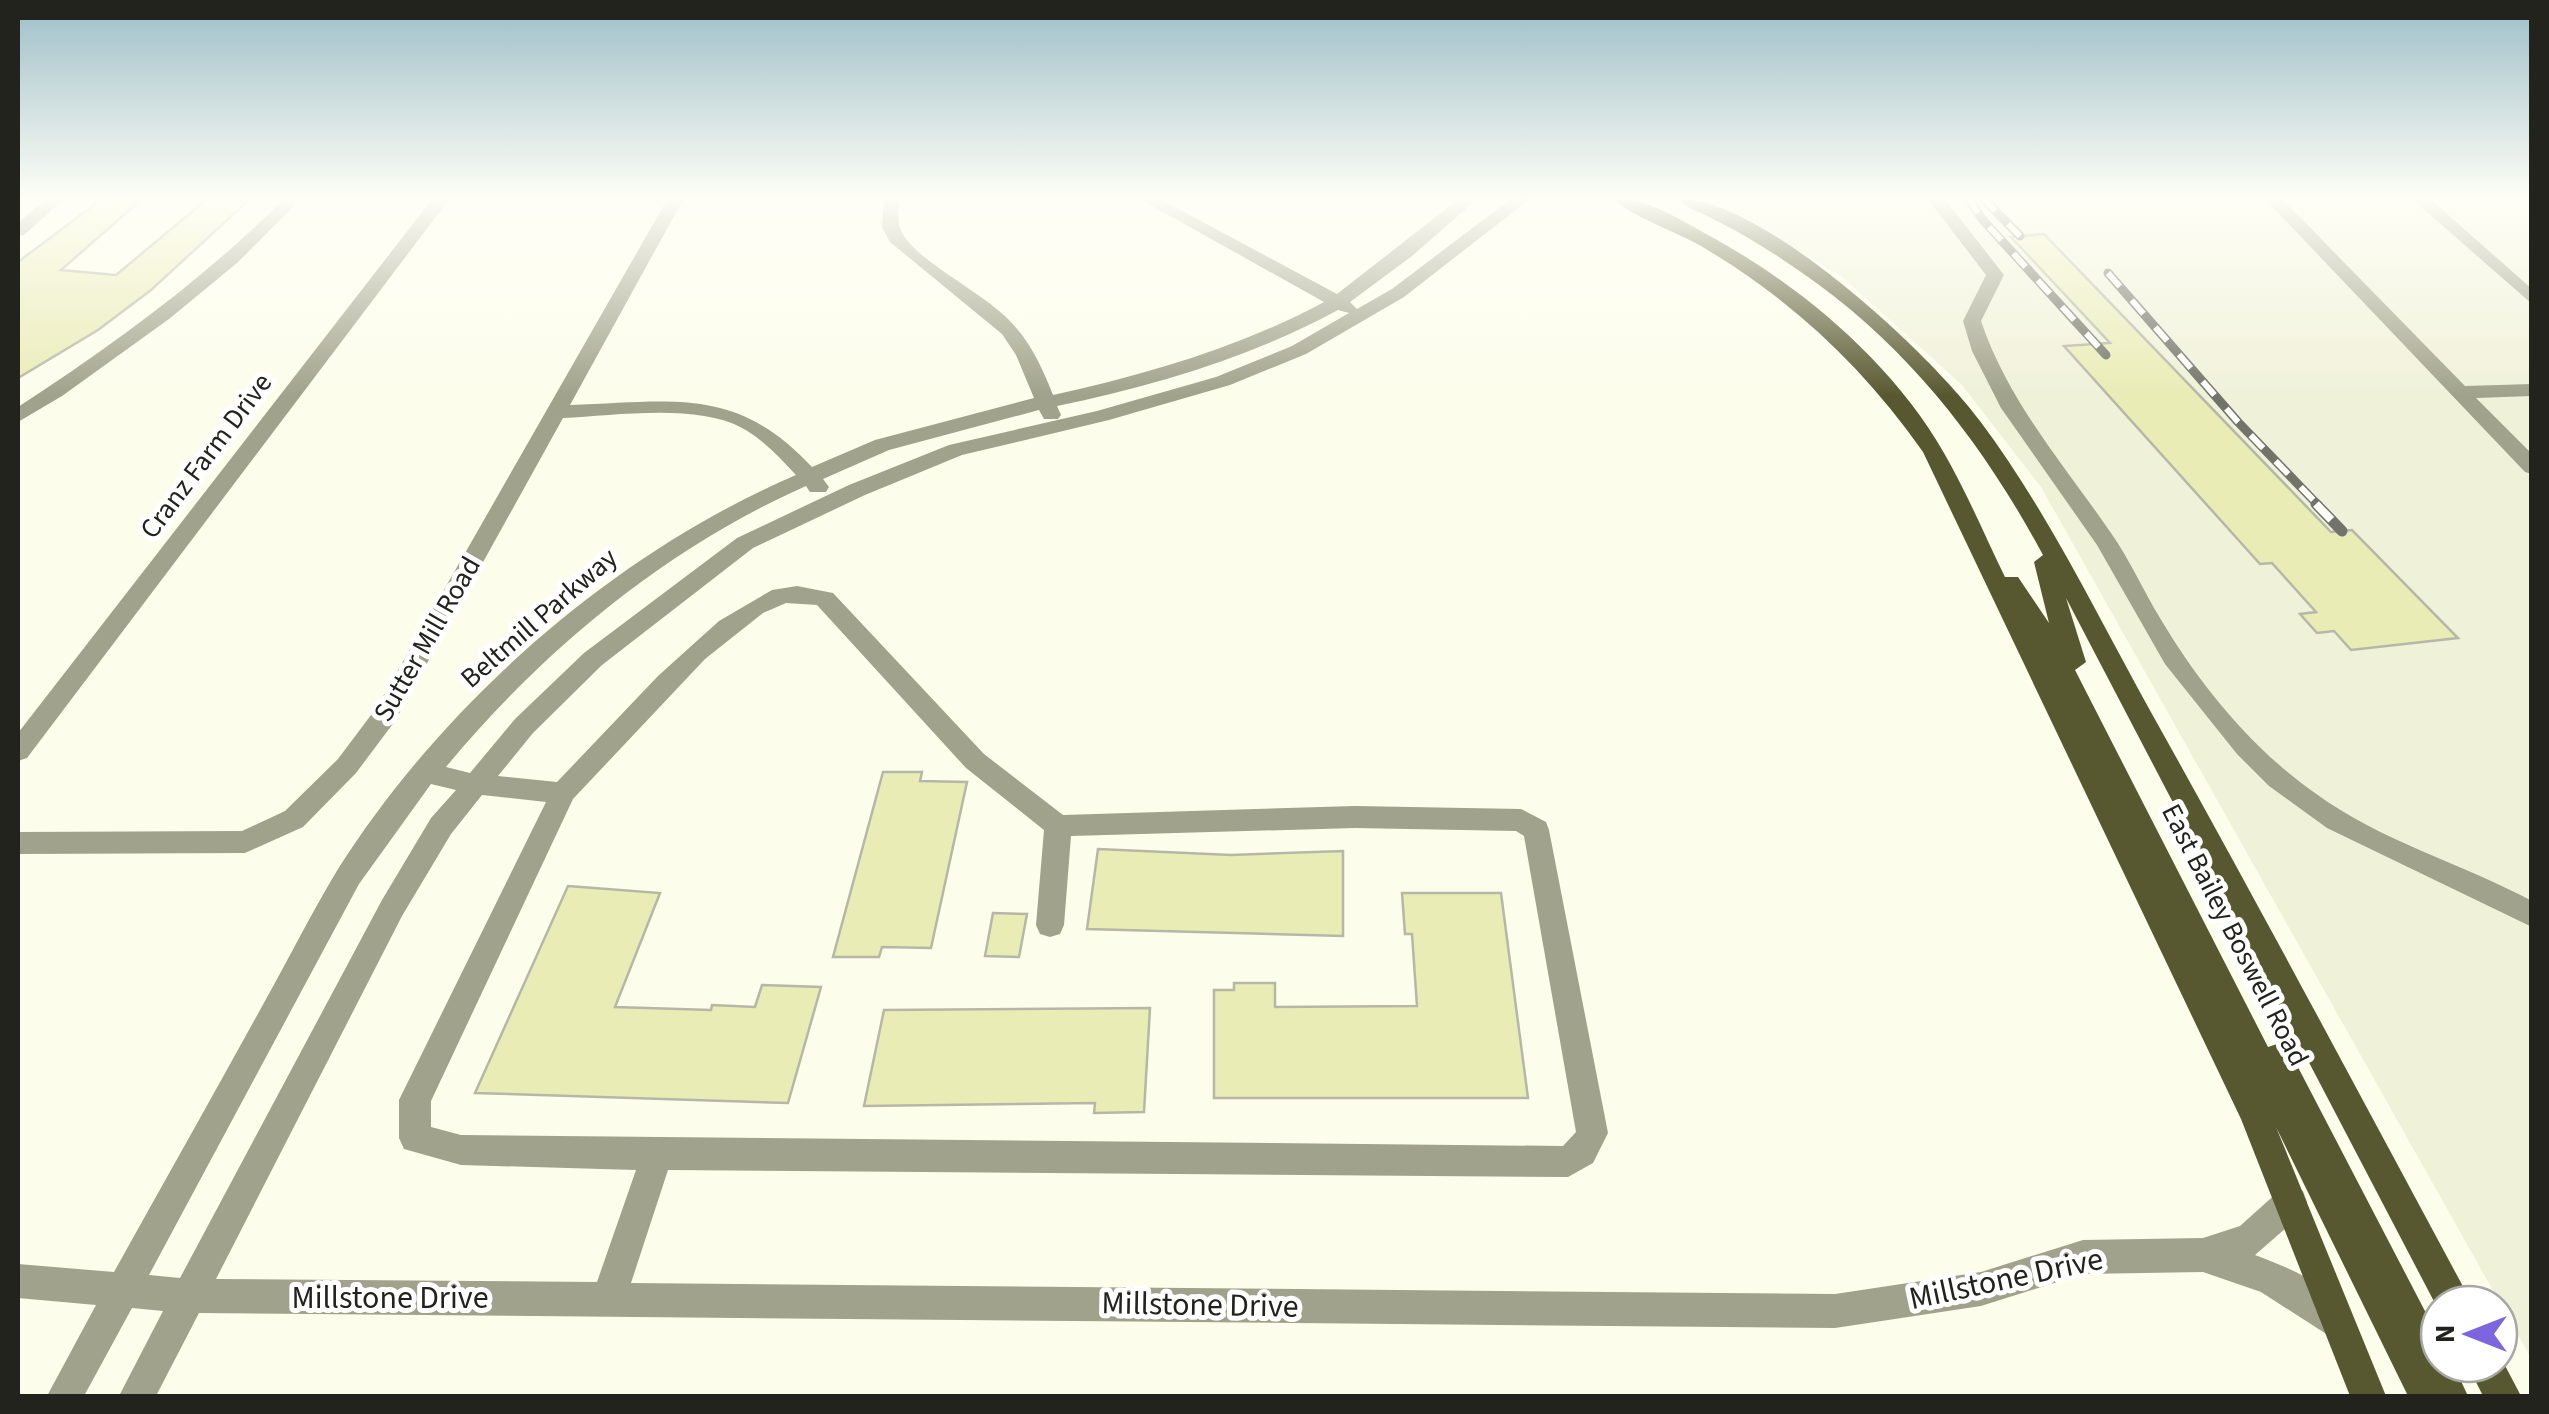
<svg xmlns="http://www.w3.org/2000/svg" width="2549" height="1414" font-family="'Source Sans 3',sans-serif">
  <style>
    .built { fill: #f0f1d9 }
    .building { fill: #eaecb6; stroke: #b7b7a7; stroke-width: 2.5 }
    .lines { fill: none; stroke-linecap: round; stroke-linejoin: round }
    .minor { fill: #a1a28b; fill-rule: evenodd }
    .major { fill: #585830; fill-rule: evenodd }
    .rail-far1-casing { stroke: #737469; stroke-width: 9 }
    .rail-casing { stroke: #737469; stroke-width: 11 }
    .rail-far1 { stroke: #fff; stroke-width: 6; stroke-dasharray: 18; stroke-linecap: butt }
    .rail { stroke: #fff; stroke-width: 8; stroke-dasharray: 22; stroke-linecap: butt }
    .labels { text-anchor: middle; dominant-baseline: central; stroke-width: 10; stroke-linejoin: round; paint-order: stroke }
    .street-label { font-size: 28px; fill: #22231c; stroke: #fff }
    .near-street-label { font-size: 32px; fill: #22231c; stroke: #fff }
  </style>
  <rect width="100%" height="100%" fill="#fdfdec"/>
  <path class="built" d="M1708,198H2531V1358L2041,487L1962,385L1841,276Z"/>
  <g class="building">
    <path d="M102,199H142L61,270L116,275L206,200H249L151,290L98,330L18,378V262Z"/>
    <path d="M2044,234L2331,532L2352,530L2458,638L2351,650L2334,631L2317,633L2300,614L2316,612L2272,563L2260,564L2064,346L2110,343L2011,237Z"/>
    <path d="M883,772H922L920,781L967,782L931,948L882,947L879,957H833Z"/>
    <path d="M1098,849L1231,855L1343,851V936L1087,929Z"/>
    <path d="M568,886L660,893L615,1007L711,1010L712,1005L755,1007L762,985L821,987L788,1103L475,1093Z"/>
    <path d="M1402,893H1501L1528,1098H1214V990H1234V983H1275V1007L1417,1006L1412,934H1405Z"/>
    <path d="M993,913L1027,914L1019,957L985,956Z"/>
    <path d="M1150,1008L1144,1112L1094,1113L1095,1103L864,1106L884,1010Z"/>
  </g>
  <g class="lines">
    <g class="minor">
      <path d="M47,198H65L24,235L18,236V223Z"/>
      <path d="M285,198H302L237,263L169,319L62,396L18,422V407C113,345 204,279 285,198Z"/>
      <path d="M433,198H450L27,758L18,761V733Z"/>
      <path d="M668,198H684L570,405C672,402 736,385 812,467L875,440L1034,398L1016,355L1002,334L890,242L882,227L884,198H900C898,211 896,224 904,236C920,262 983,293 1009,320C1030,341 1042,367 1053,395C1145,375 1241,347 1324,302L1138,198H1158L1337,294L1460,198H1478L1412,256L1350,302L1357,309L1392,289L1512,198H1531L1404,297L1306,354L1230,385L1109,420L962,455L865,495L753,548L602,665L533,733L498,776L557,782L658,676L719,621L772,590L797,586L833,593L984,754L1063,815L1355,806L1521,809L1546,822L1549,830L1608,1133L1593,1163L1568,1177L668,1170L631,1283L1835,1294L1981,1272L2083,1240L2203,1238L2240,1226L2279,1191L2291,1186L2303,1191L2307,1202L2303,1213L2255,1255C2289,1268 2337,1286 2351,1322L2346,1334L2334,1339L2261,1292L2203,1272L2083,1274L1981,1306L1835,1328L199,1313L156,1396H119L163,1311L132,1308L84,1396H47L96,1305L18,1298V1264L114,1272C164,1182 215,1092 265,1001C289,958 312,912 338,869C444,702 614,553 796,475C780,458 763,439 742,428C696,403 614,416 563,418L395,721L356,773L303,827L245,853L18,854V832L242,831L285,811L338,759L377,707ZM1338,310L1349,313L1292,346L1216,377L1097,411L949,445L849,485L737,538L584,653L515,719L470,773L446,767C543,650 666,548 806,486L810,492H826L829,487L823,479L889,450L1039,410L1044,419H1058L1061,415L1057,406C1153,386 1252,357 1338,310ZM786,603L817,605L966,768L1044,830L1036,925L1040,934L1050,937L1060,934L1064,925L1071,836L1355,828L1516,831L1524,836L1576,1132L1563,1146L461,1135L431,1127V1101L573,799L705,659L763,613ZM431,784L456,790L431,818L382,900L180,1278L149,1275L359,884ZM482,795L546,802L399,1100V1138L404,1149L461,1165L636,1170L597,1282L216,1279L402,916L451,834Z"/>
      <path d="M1927,198H1944L2004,275L1981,321C2009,403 2063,463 2111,533C2130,560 2143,590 2160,618C2199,684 2252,749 2315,793C2380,841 2461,863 2532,901V927L2327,828L2269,786L2237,754L2165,664L2097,545L2001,408L1972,351L1963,321L1986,275Z"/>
      <path d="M2264,198H2281L2465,386L2532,384V396L2476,398L2532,454V474L2525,472Z"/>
      <path d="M2411,198H2429L2532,289V304Z"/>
    </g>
    <g class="major">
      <path d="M1612,198C1648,198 1679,219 1710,236C1800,285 1892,362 1944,453C1967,493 1985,536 2005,577H2018L2049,623L2034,562L2043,555C1982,442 1907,345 1801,272C1774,253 1745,235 1715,220C1702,213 1686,208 1676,198C1763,198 1929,352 1980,421C2048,512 2097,615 2152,714C2259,905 2362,1099 2466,1292L2471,1304H2439V1311L2066,598L2086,662L2075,670L2268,1047L2277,1044L2288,1048L2439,1338V1364H2453L2468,1396H2408L2276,1127L2386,1396H2350L2241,1119L1923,452C1865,369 1793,301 1706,249C1679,232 1633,218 1612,198Z"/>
      <path d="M2499,1354L2521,1396H2483L2467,1364H2499Z"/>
    </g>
    <g class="rail-far1-casing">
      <g id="rail-far1">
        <path d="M1968,198L1982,219L2106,355"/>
        <path d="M1983,198L2020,236"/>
        <path d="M2108,273L2238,422L2319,506"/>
      </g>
    </g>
    <g class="rail-casing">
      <path id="rail" d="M2316,504L2342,531"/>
    </g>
    <use href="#rail-far1" class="rail-far1"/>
    <use href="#rail" class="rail"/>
  </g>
  <linearGradient id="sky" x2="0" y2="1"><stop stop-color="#9dbec8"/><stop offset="0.5" stop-color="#fefef6"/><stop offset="1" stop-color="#fefef6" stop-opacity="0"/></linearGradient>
  <rect width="2549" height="396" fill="url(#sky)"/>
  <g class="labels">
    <g class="street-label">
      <text transform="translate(206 456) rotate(-53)">Cranz Farm Drive</text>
      <text transform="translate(539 618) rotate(-41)">Beltmill Parkway</text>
      <text transform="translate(427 639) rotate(-60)">Sutter Mill Road</text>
      <text transform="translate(2235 935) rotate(63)">East Bailey Boswell Road</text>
    </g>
    <g class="near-street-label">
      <text transform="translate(2006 1279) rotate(-12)">Millstone Drive</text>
      <text x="390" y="1298">Millstone Drive</text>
      <text transform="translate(1200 1305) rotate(1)">Millstone Drive</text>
    </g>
  </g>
  <rect width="2549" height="1414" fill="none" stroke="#22231c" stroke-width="40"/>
  <g transform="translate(2469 1334) rotate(270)"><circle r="48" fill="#ffffff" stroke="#a7a7a4" stroke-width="2.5"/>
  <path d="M0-8L18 38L0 25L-18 38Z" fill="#7d65e0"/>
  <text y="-15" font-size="28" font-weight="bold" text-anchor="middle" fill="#22231c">N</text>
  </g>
</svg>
